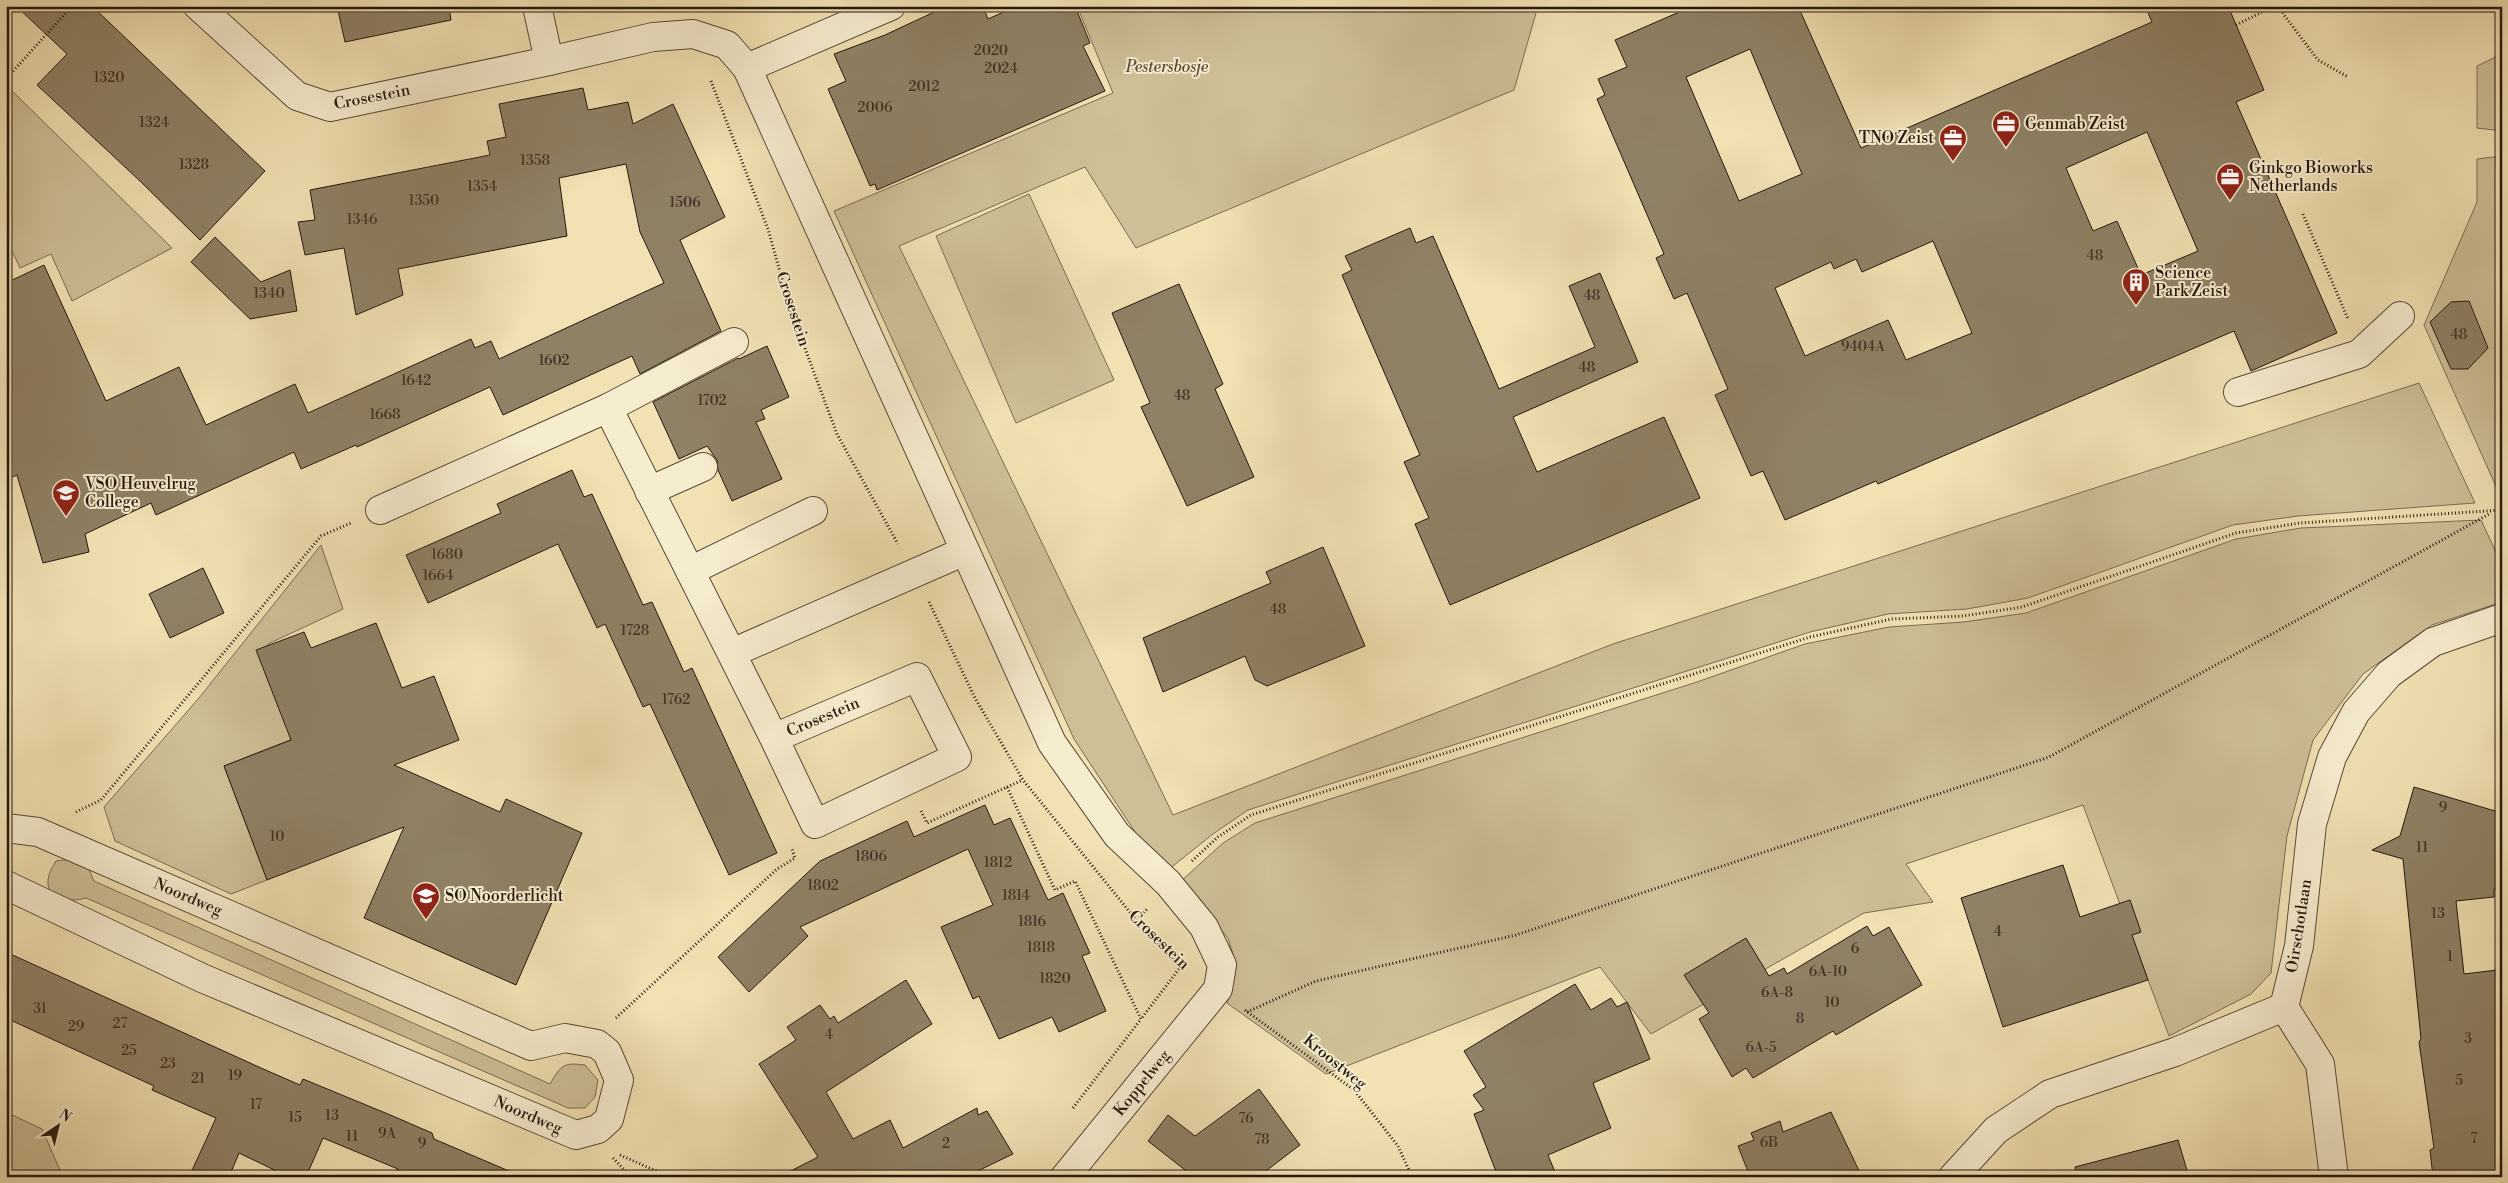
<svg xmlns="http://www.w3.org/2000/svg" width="2508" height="1183" font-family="'Libre Bodoni',serif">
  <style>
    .green { fill: #cebf97; stroke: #7a6c54 }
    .building { fill: #8f8165; stroke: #251810; fill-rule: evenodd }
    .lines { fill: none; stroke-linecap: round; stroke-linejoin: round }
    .minor-casing { stroke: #584a39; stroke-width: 30 }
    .path { stroke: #251810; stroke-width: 3; stroke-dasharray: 1 2.5; stroke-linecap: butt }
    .minor { stroke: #f6ecce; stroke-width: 28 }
    .labels { text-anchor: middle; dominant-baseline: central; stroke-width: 4; stroke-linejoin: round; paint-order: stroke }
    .number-label { font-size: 14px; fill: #403225 }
    .park-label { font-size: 16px; font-style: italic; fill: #584a38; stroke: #f6ecce }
    .street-label { font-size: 16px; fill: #251810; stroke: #f6ecce }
    .poi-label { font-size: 16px; fill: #251810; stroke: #f6ecce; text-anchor: start }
  </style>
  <rect width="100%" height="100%" fill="#f1e1b3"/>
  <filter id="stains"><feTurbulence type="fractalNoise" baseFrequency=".004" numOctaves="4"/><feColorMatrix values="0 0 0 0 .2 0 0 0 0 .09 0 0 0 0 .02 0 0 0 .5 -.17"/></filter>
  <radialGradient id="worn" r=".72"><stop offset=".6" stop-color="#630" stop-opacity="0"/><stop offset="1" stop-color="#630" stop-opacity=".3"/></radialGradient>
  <g class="green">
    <path d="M1077,6H1538L1514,90L1136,248L1085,167L899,246L1173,815L1613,644L2419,383L2475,503L2298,516L2233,525L2028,598L1967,609L1888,614L1810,632L1248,810L1213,834L1168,870L1137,835L1074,739L834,211L1113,93Z"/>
    <path d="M2502,54V131L2477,128V66Z"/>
    <path d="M6,85L172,248L72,301L51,254L20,268L6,238Z"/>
    <path d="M2502,156V500L2424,325L2477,202V159Z"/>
    <path d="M1029,194L1114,380L1016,423L936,236Z"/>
    <path d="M2481,520L2502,565V602L2432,625L2363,674L2313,740L2287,836L2271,973L2251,994L2169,1036L2083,805L1906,864L1933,902L1864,913L1651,1034L1600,967L1326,1074L1227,1003L1236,964L1228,938L1180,882L1223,843L1255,823L1697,682L1805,644L1889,627L1964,622L2026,613L2236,539L2301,528Z"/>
    <path d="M321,545L343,609L268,644L300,736L224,766L267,880L231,894L115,841L104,807L199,698Z"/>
    <path d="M71,859L88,867L94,881L550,1084C561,1066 562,1062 585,1065L598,1080L595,1097L585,1108H568L86,898C70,903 42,900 49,875C50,870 54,865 56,861Z"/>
    <path d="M6,1112L42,1129L63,1177H6Z"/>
  </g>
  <g class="building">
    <path d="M16,6H92L265,171L200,240L140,181L37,85L67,54Z"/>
    <path d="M337,6H449L451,20L345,42Z"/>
    <path d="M947,6H983L988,19L1017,6H1075L1090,43L1083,46L1105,91L877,190L875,184L870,186L828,89L846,81L834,54L885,35Z"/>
    <path d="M1693,6H1798L1861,148L2152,22L2145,6H2228L2264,90L2236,102L2337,333L2251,371L2234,331L1878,484L1876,481L1785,520L1763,471L1751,476L1715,395L1728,389L1687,293L1674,299L1656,258L1664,254L1597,99L1605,95L1598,79L1627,67L1615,40ZM1750,49L1802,174L1739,201L1686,77ZM2147,132L2198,251L2141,275L2117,221L2093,231L2066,168ZM1933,241L1972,333L1906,360L1888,320L1805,356L1775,288L1831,262L1834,269L1856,259L1862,272Z"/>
    <path d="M583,88L588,110L628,102L633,124L673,104L725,217L680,240L721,331L640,374L632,356L503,415L490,387L357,447L356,445L301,469L294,452L156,515L151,503L85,534L89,552L43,563L17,475L6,480V283L44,265L106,401L179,367L206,425L295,384L308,413L471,339L475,348L491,341L499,359L664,283L640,232L626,164L559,178L567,236L398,269L403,295L356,315L344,248L305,255L298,222L315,220L310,190L490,155L487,141L506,137L499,104Z"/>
    <path d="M1410,228L1416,243L1433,236L1499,389L1595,347L1569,286L1600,273L1638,362L1513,417L1537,472L1664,417L1700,498L1450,605L1415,524L1429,518L1404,462L1420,455L1342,275L1352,270L1345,256Z"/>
    <path d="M215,237L261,282L290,270L297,311L250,319L191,262Z"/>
    <path d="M1179,284L1223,384L1215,389L1254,477L1187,506L1141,407L1150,403L1112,313Z"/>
    <path d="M2469,301L2488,348L2468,369H2451L2430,322L2451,302Z"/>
    <path d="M767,346L789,397L761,410L765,419L756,422L782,479L732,501L718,470L717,460L707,446L679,459L653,402L738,358L739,359Z"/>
    <path d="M572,470L584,497L592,494L643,605L652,602L684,672L692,668L777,853L729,875L650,704L643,707L605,624L597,628L558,544L428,603L406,555L501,513L497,504Z"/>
    <path d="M1323,547L1365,646L1267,686L1255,680L1245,656L1163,692L1143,638L1271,583L1266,572Z"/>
    <path d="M203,568L224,613L170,638L149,594Z"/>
    <path d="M376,623L402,688L434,676L459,740L394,765L500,812L506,799L582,833L516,985L364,918L404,827L267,880L224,766L291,740L256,650L304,632L311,648Z"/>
    <path d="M2414,787L2502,813V888L2494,889V897L2456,901L2464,974L2497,970L2502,1029V1177H2433L2430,1150L2434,1148L2419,1042L2421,1039L2403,859L2372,850L2400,836Z"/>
    <path d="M985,805L994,825L1010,818L1048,900L1063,893L1090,953L1082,956L1106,1011L1059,1032L1052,1017L999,1039L979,996L973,999L941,927L993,905L968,849L800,927L808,936L749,992L718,957L820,861L907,821L914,837Z"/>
    <path d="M2063,865L2080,917L2130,900L2141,932L2132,935L2148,980L2003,1027L1961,898Z"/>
    <path d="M1867,926L1873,936L1889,927L1922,985L1836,1035L1833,1031L1753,1078L1746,1068L1732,1077L1699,1019L1709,1013L1684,975L1746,938L1769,976L1784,968L1787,974Z"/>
    <path d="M6,952L261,1068L300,1085L303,1079L388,1114L432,1133L434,1139L523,1177H395L398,1169L323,1138L306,1177H289L239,1153L229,1177H189L216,1118L152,1090L154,1086L6,1018Z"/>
    <path d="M906,980L932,1024L826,1092L853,1139L890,1120L903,1148L977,1108L978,1115L987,1111L1013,1154L965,1177H779L818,1157L759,1064L796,1040L787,1027L820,1005L830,1019L834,1016L838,1023Z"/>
    <path d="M1575,984L1591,1010L1611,998L1617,1007L1627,1002L1650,1059L1593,1083L1611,1128L1548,1155L1557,1177H1498L1474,1114L1484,1110L1473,1095L1486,1087L1464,1051Z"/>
    <path d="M1259,1089L1300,1145L1258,1177H1190L1185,1170L1148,1141L1168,1115L1195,1136Z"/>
    <path d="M1831,1112L1862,1177H1750L1738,1146L1754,1140L1751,1133L1780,1121L1783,1132Z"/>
    <path d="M2178,1140L2189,1177H2076L2075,1167Z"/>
  </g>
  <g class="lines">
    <g class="minor-casing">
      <g id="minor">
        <path d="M198,6L297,96L330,107L549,61L653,37L693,34L727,45L747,68L1052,743L1117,835L1168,883L1204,927L1222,965L1218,989L1065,1177"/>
        <path d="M537,6L549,61"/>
        <path d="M747,68L891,6"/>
        <path d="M2238,392L2359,354L2400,316"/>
        <path d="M608,408L774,738L815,824L957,757L917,677L774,738"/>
        <path d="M649,491L703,467"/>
        <path d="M380,510L608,408L734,342"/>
        <path d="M690,571L813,511"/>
        <path d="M732,653L965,551"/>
        <path d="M6,828L38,832L531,1046L565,1038L597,1044L607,1052L619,1080L609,1119L598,1129L576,1135L202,978L6,885"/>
        <path d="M2284,1007L2299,946L2312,824L2332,757L2356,712L2389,674L2433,642L2502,618"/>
        <path d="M2284,1007L2320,1064L2334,1177"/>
        <path d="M1953,1177L1996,1130L2050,1094L2175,1052L2284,1007"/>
      </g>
    </g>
    <g class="path">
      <path d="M2280,6L2284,15L2318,60L2348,77"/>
      <path d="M2236,25L2274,6"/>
      <path d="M6,79L72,6"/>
      <path d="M711,81L768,229L791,311L837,434L898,544"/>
      <path d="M2303,214L2348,319"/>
      <path d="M929,602L975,698L1023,780L1137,921L1184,967"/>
      <path d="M1007,787L1023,780"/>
      <path d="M921,811L927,823L1007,787L1055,890L1075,881L1141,1019L1182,965"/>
      <path d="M76,812L101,800L321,536L351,523"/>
      <path d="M1192,861L1218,837L1251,815L1810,637L1892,619L1963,616L2022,607L2236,533L2300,523L2502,510"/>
      <path d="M1137,921L1147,909"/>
      <path d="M1245,1010L1354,1090L1398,1146L1412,1177"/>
      <path d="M1247,1012L1316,981L1516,935L2049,757L2491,513"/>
      <path d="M616,1018L777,869L795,858L792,849"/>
      <path d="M1073,1108L1141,1019"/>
      <path d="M620,1155L670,1177"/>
      <path d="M613,1158L631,1177"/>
    </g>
    <use href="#minor" class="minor"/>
  </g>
  <defs>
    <g id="office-pin" transform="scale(1.4375)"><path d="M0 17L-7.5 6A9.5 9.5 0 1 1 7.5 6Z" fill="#8f2418" stroke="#f6ecce"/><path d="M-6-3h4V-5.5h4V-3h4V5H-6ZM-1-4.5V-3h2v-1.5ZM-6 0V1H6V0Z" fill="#fff"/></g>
    <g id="building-pin" transform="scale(1.4375)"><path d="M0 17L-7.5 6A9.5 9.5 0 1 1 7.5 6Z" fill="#8f2418" stroke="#f6ecce"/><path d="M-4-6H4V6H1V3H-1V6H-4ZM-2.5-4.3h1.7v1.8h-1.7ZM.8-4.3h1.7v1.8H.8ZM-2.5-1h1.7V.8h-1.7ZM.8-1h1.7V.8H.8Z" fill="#fff"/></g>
    <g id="school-pin" transform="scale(1.4375)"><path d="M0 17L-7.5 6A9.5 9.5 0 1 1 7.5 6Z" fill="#8f2418" stroke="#f6ecce"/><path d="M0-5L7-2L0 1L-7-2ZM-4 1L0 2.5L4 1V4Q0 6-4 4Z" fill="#fff"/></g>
  </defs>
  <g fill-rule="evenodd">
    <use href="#office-pin" x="2006" y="124"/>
    <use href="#office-pin" x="1953" y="138"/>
    <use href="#office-pin" x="2230" y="177"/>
    <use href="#building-pin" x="2136" y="282"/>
    <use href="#school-pin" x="66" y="493"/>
    <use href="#school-pin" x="426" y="896"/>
  </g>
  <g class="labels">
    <g class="number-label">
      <text x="991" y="51">2020</text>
      <text x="1001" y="69">2024</text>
      <text x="109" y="78">1320</text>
      <text x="924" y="87">2012</text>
      <text x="875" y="108">2006</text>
      <text x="154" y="123">1324</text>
      <text x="535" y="161">1358</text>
      <text x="194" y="165">1328</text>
      <text x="482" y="187">1354</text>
      <text x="424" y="201">1350</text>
      <text x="685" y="203">1506</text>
      <text x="362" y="220">1346</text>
      <text x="2095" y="256">48</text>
      <text x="269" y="294">1340</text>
      <text x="1592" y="296">48</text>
      <text x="2459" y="335">48</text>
      <text x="1863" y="347">9404A</text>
      <text x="554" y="361">1602</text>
      <text x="1587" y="368">48</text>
      <text x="416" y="381">1642</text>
      <text x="1182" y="396">48</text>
      <text x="712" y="401">1702</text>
      <text x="385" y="415">1668</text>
      <text x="447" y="555">1680</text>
      <text x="438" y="576">1664</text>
      <text x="1278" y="610">48</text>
      <text x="635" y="631">1728</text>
      <text x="676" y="700">1762</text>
      <text x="2443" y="808">9</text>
      <text x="277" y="837">10</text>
      <text x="2422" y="848">11</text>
      <text x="871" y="857">1806</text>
      <text x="998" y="863">1812</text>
      <text x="823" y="886">1802</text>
      <text x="1016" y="896">1814</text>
      <text x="2438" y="914">13</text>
      <text x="1032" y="922">1816</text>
      <text x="1998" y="932">4</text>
      <text x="1041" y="948">1818</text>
      <text x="1855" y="949">6</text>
      <text x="2450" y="957">1</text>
      <text x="1828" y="972">6A-10</text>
      <text x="1055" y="979">1820</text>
      <text x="1777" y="993">6A-8</text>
      <text x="1832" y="1003">10</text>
      <text x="40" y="1009">31</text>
      <text x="1800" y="1019">8</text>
      <text x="120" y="1024">27</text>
      <text x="76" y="1027">29</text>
      <text x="829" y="1035">4</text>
      <text x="2468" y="1039">3</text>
      <text x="1761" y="1048">6A-5</text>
      <text x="129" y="1051">25</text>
      <text x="168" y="1064">23</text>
      <text x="235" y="1076">19</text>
      <text x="198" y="1079">21</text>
      <text x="2459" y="1081">5</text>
      <text x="256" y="1105">17</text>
      <text x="332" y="1116">13</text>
      <text x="295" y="1118">15</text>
      <text x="1246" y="1119">76</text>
      <text x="387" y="1134">9A</text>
      <text x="352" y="1137">11</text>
      <text x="2474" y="1139">7</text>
      <text x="1262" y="1140">78</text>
      <text x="1769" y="1143">6B</text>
      <text x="422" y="1144">9</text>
      <text x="946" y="1144">2</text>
    </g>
    <g class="park-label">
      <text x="1167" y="67">Pestersbosje</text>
    </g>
    <g class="street-label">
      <text transform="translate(372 97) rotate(-11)">Crosestein</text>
      <text transform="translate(793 309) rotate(72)">Crosestein</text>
      <text transform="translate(823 717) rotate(-23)">Crosestein</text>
      <text transform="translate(188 897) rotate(23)">Noordweg</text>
      <text transform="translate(2299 926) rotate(-81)">Oirschotlaan</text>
      <text transform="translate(1159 940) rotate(44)">Crosestein</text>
      <text transform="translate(1335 1062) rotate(39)">Kroostweg</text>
      <text transform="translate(1142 1083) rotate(-51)">Koppelweg</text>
      <text transform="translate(528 1115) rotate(23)">Noordweg</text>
    </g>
    <g class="poi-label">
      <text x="2025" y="124">Genmab Zeist</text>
      <text x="1934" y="138" text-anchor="end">TNO Zeist</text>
      <text x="2249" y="168">Ginkgo Bioworks<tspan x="2249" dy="18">Netherlands</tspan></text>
      <text x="2155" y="273">Science<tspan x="2155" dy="18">Park Zeist</tspan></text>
      <text x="85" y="484">VSO Heuvelrug<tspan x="85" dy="18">College</tspan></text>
      <text x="445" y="896">SO Noorderlicht</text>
    </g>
  </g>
  <rect width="2508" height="1183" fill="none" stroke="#f1e1b3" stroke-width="25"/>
  <rect x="8" y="8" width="2493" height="1168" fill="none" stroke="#251810" stroke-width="2.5"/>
  <rect x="12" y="12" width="2483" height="1158" fill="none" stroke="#251810"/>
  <g transform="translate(58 1126) rotate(35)" stroke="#f6ecce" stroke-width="4" paint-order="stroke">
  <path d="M0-4L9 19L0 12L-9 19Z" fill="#251810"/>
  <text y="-8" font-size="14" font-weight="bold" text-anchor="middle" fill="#251810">N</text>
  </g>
  <rect width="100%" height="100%" filter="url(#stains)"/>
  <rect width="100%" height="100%" fill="url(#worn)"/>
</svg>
